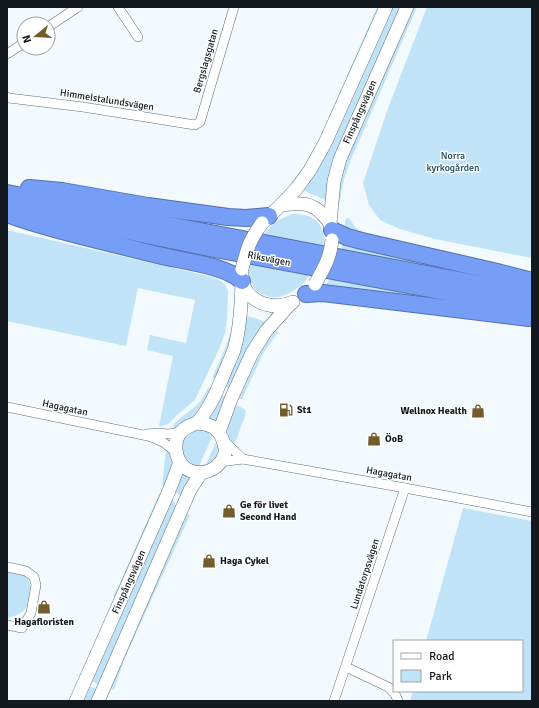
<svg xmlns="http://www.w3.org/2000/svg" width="539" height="708" font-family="Signika,sans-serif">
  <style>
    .green { fill: #c0e3f8 }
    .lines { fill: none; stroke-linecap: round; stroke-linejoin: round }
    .street-casing { stroke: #5f6f7a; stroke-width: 10 }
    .secondary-casing { stroke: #5f6f7a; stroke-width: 14 }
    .highway-casing { stroke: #546fab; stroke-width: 18 }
    .street { stroke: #fff; stroke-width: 9 }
    .secondary { stroke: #fff; stroke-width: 13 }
    .highway { stroke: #779ef7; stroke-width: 16 }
    .secondary-bridge-casing { stroke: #5f6f7a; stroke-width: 14; stroke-linecap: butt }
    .secondary-bridge { stroke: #fff; stroke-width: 13 }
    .labels { text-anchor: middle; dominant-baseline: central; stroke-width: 3; stroke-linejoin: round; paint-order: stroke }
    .street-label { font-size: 10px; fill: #13191e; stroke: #fff }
    .park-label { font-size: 10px; fill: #093950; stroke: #fff }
    .poi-label { font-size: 10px; font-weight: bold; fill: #13191e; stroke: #fff; text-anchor: start }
  </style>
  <rect width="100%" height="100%" fill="#f2fafe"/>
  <g class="green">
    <path d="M377,7H381L319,147L291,186L290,184L308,161L315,149Z"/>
    <path d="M392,7H403L326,200L302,190L315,174L329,150Z"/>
    <path d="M414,7H417L350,162L344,179L339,205H337L338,188L342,174L349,154Z"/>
    <path d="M427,7H532V258L435,239L400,229L380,220L369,205L363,183L387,111Z"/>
    <path d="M293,214C318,214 327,227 323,251L260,239C268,227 279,218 293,214Z"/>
    <path d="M347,218H349L355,227L362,233L345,229V221Z"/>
    <path d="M7,230L208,276L217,279L225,284L228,291L227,320L225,333L219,349L195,400L177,415L168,424L162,426H159L173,356L147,350L150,335L186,343L195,300L138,288L126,346L7,321Z"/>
    <path d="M343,242L532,286L340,254Z"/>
    <path d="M250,261L312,273C306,280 300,288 291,292C286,295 279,298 273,297C262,297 251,288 249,277C248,271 249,266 250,261Z"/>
    <path d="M331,277L532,313L324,288Z"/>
    <path d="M243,314L265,322L260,331L231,393L224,383L243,338L245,328Z"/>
    <path d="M233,326V336L218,380L212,378L224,351Z"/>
    <path d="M277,330L278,332L264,352L242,399H239C250,375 259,350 277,330Z"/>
    <path d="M208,388L214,390L200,413L177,427L171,428L178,420L197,405L202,399Z"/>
    <path d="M220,393L227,400L217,423L207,419Z"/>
    <path d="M237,405L245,410L246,413L234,446C222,432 230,420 237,405Z"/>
    <path d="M199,430H205L213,435L199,466C176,462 177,435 199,430Z"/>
    <path d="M217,440C220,452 216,461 205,466Z"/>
    <path d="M166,450C178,459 169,475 166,487L162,485Z"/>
    <path d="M184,472L194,477L183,499L175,491Z"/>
    <path d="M160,492L163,494L121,586L115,597L113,596L118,587Z"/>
    <path d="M172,498L178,510L100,685L91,681Z"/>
    <path d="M463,508L532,521V701H410L413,691H522V641H426Z"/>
    <path d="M184,513L190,515L124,660L114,690L109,688L176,539Z"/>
    <path d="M7,571L23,574L29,581L31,590L26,609L17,615L8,618H7Z"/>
    <path d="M88,686L98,689L93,701H82Z"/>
  </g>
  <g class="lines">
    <g class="street-casing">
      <g id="street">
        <path d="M118,7L138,37"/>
        <path d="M48,27L78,7"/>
        <path d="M7,54L24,43"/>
        <path d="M7,97L9,98L83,107L195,125L200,122L234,7"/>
        <path d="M7,407L148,436C160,440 168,444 176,453"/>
        <path d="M147,434L158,433L168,434L175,433L183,429"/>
        <path d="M223,440L243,459"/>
        <path d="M220,462L243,459L405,488L532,512"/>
        <path d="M7,567L26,571L34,577L36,585L31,613L22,628L7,625"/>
        <path d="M346,667L388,687L395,694L398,701"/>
        <path d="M334,701L405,488"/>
      </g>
    </g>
    <g class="secondary-casing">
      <g id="secondary">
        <path d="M281,205C298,203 311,201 323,215C327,219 330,222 332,228"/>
        <path d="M263,222L281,205L297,188L310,170L325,143L386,7"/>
        <path d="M330,223L334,181L340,159L407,7"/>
        <path d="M242,281C244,285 245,290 248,293C259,306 278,309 293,302"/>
        <path d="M197,423C208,411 215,396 221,381C225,371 230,360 234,350C241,326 242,295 242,271"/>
        <path d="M197,423C212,424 220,429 224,444C225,447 226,452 224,456C223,459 220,463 217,466C208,474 192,475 183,466C175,458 173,441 181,432C185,427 191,425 197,423Z"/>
        <path d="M219,432L231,399L252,353L266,331L291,303"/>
        <path d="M76,701L169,491L180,462"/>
        <path d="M98,701L190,490L201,473"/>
      </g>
    </g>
    <g class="highway-casing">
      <g id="highway">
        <path d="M29,188L62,191L148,206L228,217L246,218L269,216"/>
        <path d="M7,193L200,231L532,294"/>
        <path d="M7,206L199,246L532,308"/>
        <path d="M10,215C37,225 65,232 93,239C114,244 136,250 158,255C181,261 225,265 242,281"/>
        <path d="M332,230L347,237L362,241L493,271L532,281"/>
        <path d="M306,294L323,293L529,318"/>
      </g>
    </g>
    <use href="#street" class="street"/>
    <use href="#secondary" class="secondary"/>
    <use href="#highway" class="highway"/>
    <g class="secondary-bridge-casing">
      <g id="secondary-bridge">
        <path d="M242,269C247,249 250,239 262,223"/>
        <path d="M315,284C324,268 330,259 332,240"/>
      </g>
    </g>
    <use href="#secondary-bridge" class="secondary-bridge"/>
  </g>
  <defs>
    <g id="fuel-bare" transform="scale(1.08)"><path d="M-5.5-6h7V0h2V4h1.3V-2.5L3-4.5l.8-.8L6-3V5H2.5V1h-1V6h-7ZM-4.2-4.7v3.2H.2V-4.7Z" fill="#715c2c" stroke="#fff" stroke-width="2.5" paint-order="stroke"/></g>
    <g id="shop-bare" transform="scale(1.08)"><path d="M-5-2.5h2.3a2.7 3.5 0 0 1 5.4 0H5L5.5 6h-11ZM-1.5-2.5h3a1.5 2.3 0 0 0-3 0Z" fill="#715c2c" stroke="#fff" stroke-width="2.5" paint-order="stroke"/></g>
  </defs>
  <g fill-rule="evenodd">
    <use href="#fuel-bare" x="286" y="410"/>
    <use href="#shop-bare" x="478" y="411"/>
    <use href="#shop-bare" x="374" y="439"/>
    <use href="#shop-bare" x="229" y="511"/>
    <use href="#shop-bare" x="209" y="561"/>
    <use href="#shop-bare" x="44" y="607"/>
  </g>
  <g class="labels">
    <g class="street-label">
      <text transform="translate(206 61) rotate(-74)">Bergslagsgatan</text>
      <text transform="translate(107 100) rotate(9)">Himmelstalundsvägen</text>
      <text transform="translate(360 112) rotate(-66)">Finspångsvägen</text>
      <text transform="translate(269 259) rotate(11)">Riksvägen</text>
      <text transform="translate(65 408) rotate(12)">Hagagatan</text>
      <text transform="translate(389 474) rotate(10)">Hagagatan</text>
      <text transform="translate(365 574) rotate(-72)">Lundatorpsvägen</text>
      <text transform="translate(129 582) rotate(-66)">Finspångsvägen</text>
    </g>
    <g class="park-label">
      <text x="453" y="156">Norra<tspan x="453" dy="12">kyrkogården</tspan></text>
    </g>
    <g class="poi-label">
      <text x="297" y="410">St1</text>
      <text x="467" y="411" text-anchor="end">Wellnox Health</text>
      <text x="385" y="439">ÖoB</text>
      <text x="240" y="505">Ge för livet<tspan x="240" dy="12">Second Hand</tspan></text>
      <text x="220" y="561">Haga Cykel</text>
      <text x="44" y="622" text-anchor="middle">Hagafloristen</text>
    </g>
  </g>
  <rect width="539" height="708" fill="none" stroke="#13191e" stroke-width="16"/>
  <rect x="393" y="640" width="130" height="52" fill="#ffffff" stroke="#a1a3a5"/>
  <rect x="401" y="653" width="20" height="6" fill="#ffffff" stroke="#a1a3a5"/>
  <text x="429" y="660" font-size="12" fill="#13191e">Road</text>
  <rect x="401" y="670" width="20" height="12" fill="#c0e3f8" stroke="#a1a3a5"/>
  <text x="429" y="680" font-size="12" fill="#13191e">Park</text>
  <g transform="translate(36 36) rotate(252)"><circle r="19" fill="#ffffff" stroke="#a1a3a5"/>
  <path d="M0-3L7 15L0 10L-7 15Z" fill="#715c2c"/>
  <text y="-6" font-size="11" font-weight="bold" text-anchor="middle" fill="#13191e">N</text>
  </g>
</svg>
